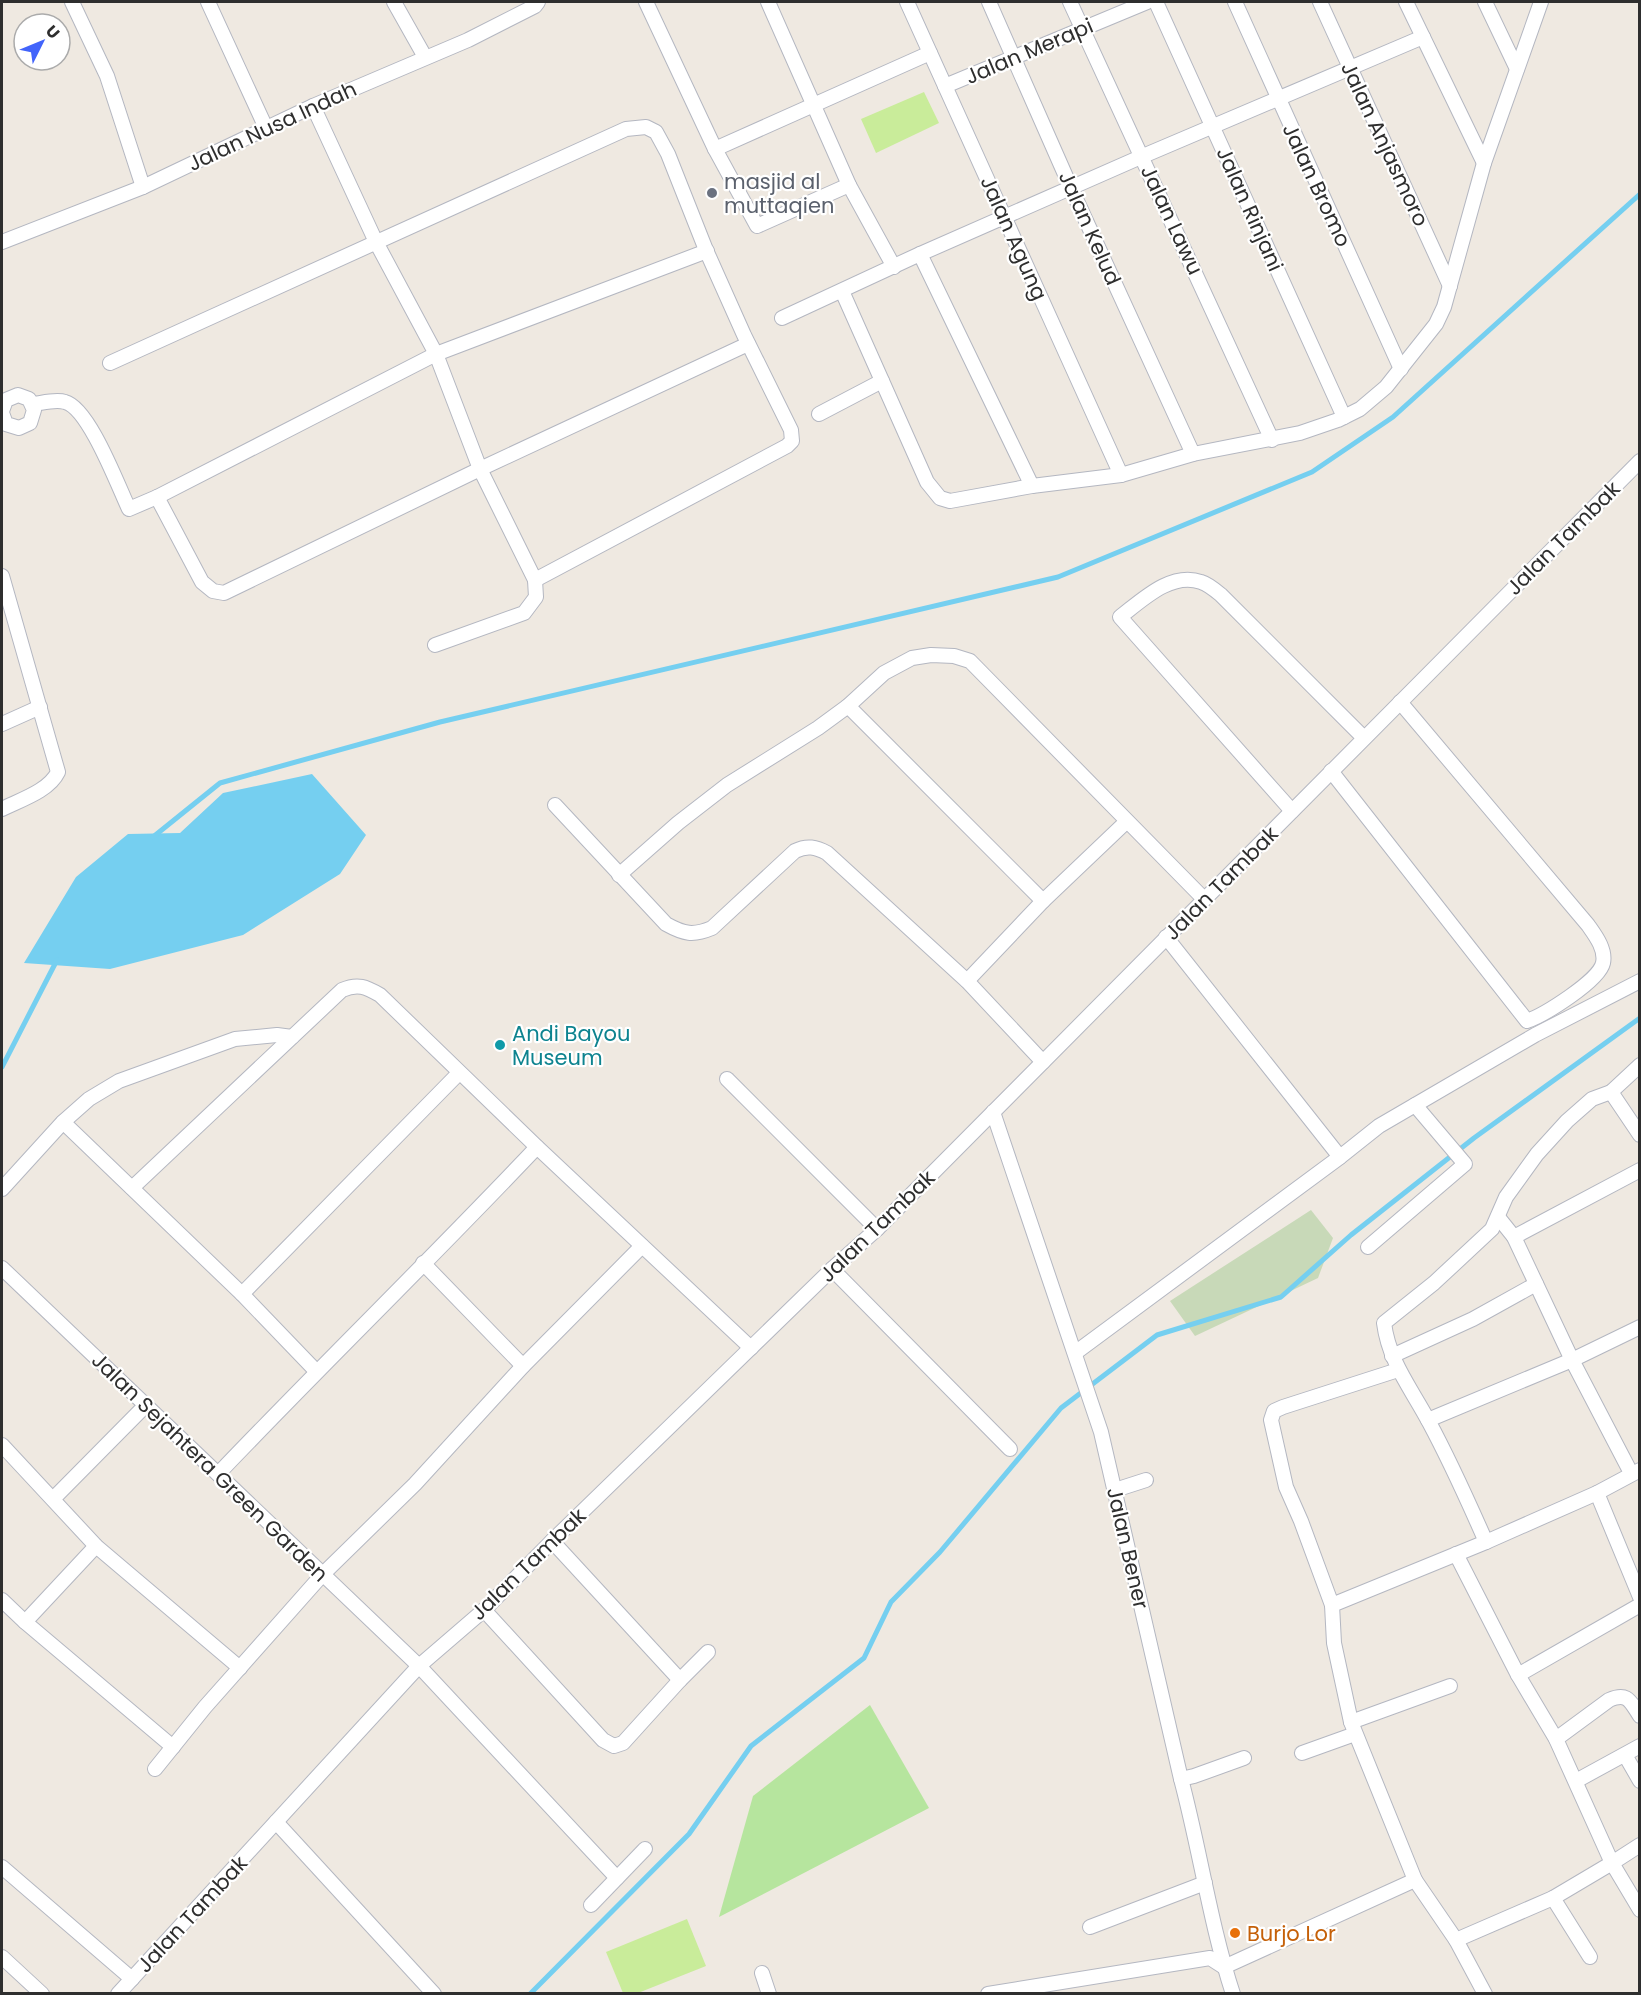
<svg xmlns="http://www.w3.org/2000/svg" width="1641" height="1995" font-family="Poppins,sans-serif">
  <style>
    .green { fill: #b6e59e }
    .cemetery { fill: #c8d9b8 }
    .pitch { fill: #c9ec9a }
    .water { fill: #75cff0 }
    .lines { fill: none; stroke-linecap: round; stroke-linejoin: round }
    .stream { stroke: #75cff0; stroke-width: 5 }
    .street-casing { stroke: #b4b7c1; stroke-width: 16 }
    .street { stroke: #fff; stroke-width: 14 }
    .worship-dot { fill: #6b7280; stroke: #fff; stroke-width: 2 }
    .culture-dot { fill: #0f9aa8; stroke: #fff; stroke-width: 2 }
    .food-dot { fill: #e8710a; stroke: #fff; stroke-width: 2 }
    .labels { text-anchor: middle; dominant-baseline: central; stroke-width: 4.5; stroke-linejoin: round; paint-order: stroke }
    .street-label { font-size: 21px; fill: #2e2e2e; stroke: #fff }
    .worship-label { font-size: 21px; fill: #5b616d; stroke: #fff; text-anchor: start }
    .culture-label { font-size: 21px; fill: #0d838f; stroke: #fff; text-anchor: start }
    .food-label { font-size: 21px; fill: #c56008; stroke: #fff; text-anchor: start }
  </style>
  <rect width="100%" height="100%" fill="#efe9e1"/>
  <path class="green" d="M870,1705L929,1808L719,1917L753,1796Z"/>
  <path class="cemetery" d="M1311,1210L1333,1238L1318,1278L1195,1336L1170,1301Z"/>
  <g class="pitch">
    <path d="M924,92L939,123L876,153L861,119Z"/>
    <path d="M687,1919L706,1966L638,1993H623L606,1952Z"/>
  </g>
  <path class="water" d="M312,774L366,835L340,874L243,935L110,969L24,963L76,877L128,834L180,833L223,793Z"/>
  <g class="lines">
    <g class="stream">
      <path d="M153,837L220,783L440,722L1058,577L1312,472L1393,417L1640,194"/>
      <path d="M2,1067L57,960"/>
      <path d="M530,1994L689,1834L751,1746L864,1658L891,1602L940,1552L1061,1408L1157,1335L1281,1297L1351,1235L1474,1138L1640,1018"/>
    </g>
    <g class="street-casing">
      <g id="street">
        <path d="M72,2L107,76L143,187"/>
        <path d="M208,2L266,128"/>
        <path d="M394,2L425,57"/>
        <path d="M646,2L715,149"/>
        <path d="M768,2L849,185L894,267"/>
        <path d="M907,2L1121,475"/>
        <path d="M989,2L1071,188L1193,454"/>
        <path d="M1070,2L1272,440"/>
        <path d="M1156,2L1344,417"/>
        <path d="M1235,2L1401,369"/>
        <path d="M1320,2L1450,286"/>
        <path d="M1406,2L1484,163"/>
        <path d="M1485,2L1517,69"/>
        <path d="M945,86L1147,2"/>
        <path d="M313,106L376,242L436,354L480,469L535,580L536,597L524,613L435,645"/>
        <path d="M849,185L757,226L715,149L930,53"/>
        <path d="M2,242L143,187L313,106L468,40L535,6L538,2"/>
        <path d="M920,254L1032,486"/>
        <path d="M842,291L927,482L940,498L950,501L1032,486L1121,475L1193,454L1300,433L1338,420L1360,409L1386,387L1436,324L1444,307L1484,163L1541,2"/>
        <path d="M782,318L920,254L1143,156L1423,37"/>
        <path d="M110,363L626,129L646,127L656,132L668,154L706,250L744,335L791,430L792,441L787,446L535,580"/>
        <path d="M33,404C42,403 56,399 65,402C89,408 118,486 129,509L157,497L436,354L707,251"/>
        <path d="M2,411L6,400L18,395L29,399L34,410L30,423L19,428L6,424L2,413"/>
        <path d="M819,414L882,381"/>
        <path d="M157,497L202,582L213,591L224,593L480,469L748,344"/>
        <path d="M2,576L58,772C49,791 20,800 2,809"/>
        <path d="M848,706L1043,901"/>
        <path d="M2,724L40,707"/>
        <path d="M1331,771L1527,1021C1544,1015 1599,981 1603,963C1606,949 1595,935 1588,925L1400,702"/>
        <path d="M555,805L666,924C684,934 693,936 712,928L795,851C807,845 816,847 827,853L967,981L1043,1062"/>
        <path d="M1292,811L1120,617C1141,601 1171,571 1201,582C1208,584 1215,590 1221,595L1364,738"/>
        <path d="M619,875L678,823L727,785L818,728L848,706L884,673L912,658L931,655L954,656L970,661L1204,899"/>
        <path d="M1166,937L1340,1157"/>
        <path d="M967,981L1043,901L1126,822"/>
        <path d="M1640,1065L1611,1092L1640,1135"/>
        <path d="M727,1079L877,1229"/>
        <path d="M993,1112L1101,1432L1181,1779C1200,1850 1210,1923 1233,1994"/>
        <path d="M63,1122L242,1294L316,1371"/>
        <path d="M132,1188L342,990C358,983 366,987 380,995L537,1147L751,1348"/>
        <path d="M2,1189L63,1122L89,1099L119,1081L235,1039L277,1035L292,1037"/>
        <path d="M1498,1217L1514,1237L1572,1360L1631,1473"/>
        <path d="M1514,1237L1640,1170"/>
        <path d="M1368,1247L1465,1164L1415,1105"/>
        <path d="M423,1263L523,1366"/>
        <path d="M2,1268L419,1666L617,1878"/>
        <path d="M832,1269L1010,1449"/>
        <path d="M242,1294L459,1073"/>
        <path d="M1075,1353L1340,1157L1379,1126L1535,1035L1640,981"/>
        <path d="M1392,1356L1473,1319L1536,1284"/>
        <path d="M1428,1420L1572,1360L1640,1327"/>
        <path d="M2,1445L96,1546L240,1668"/>
        <path d="M218,1474C323,1364 432,1258 537,1147"/>
        <path d="M1115,1490L1146,1480"/>
        <path d="M1597,1493L1640,1597"/>
        <path d="M53,1499L145,1406"/>
        <path d="M552,1541L680,1680L708,1652"/>
        <path d="M1486,1542C1468,1501 1450,1461 1429,1422C1411,1388 1389,1362 1384,1323L1434,1283L1492,1229L1506,1197L1537,1154L1567,1121L1592,1099L1611,1092"/>
        <path d="M1456,1554L1518,1675L1556,1739L1612,1863L1640,1845"/>
        <path d="M2,1600L25,1622L173,1747"/>
        <path d="M1332,1605L1301,1521L1286,1487L1271,1420L1274,1411L1283,1407L1398,1370"/>
        <path d="M484,1610L603,1740L614,1746L623,1743L680,1680"/>
        <path d="M25,1622L96,1546"/>
        <path d="M1518,1675L1640,1605"/>
        <path d="M1351,1722L1450,1686"/>
        <path d="M1556,1739L1609,1700C1628,1692 1630,1701 1640,1716"/>
        <path d="M1302,1753L1355,1734"/>
        <path d="M1625,1755L1640,1781"/>
        <path d="M155,1769L205,1707L322,1575L415,1484L523,1366L642,1246"/>
        <path d="M1181,1779L1194,1776L1244,1758"/>
        <path d="M1576,1781L1640,1746"/>
        <path d="M276,1822L434,1994"/>
        <path d="M2,1867L132,1979"/>
        <path d="M1415,1880L1351,1722L1334,1643L1332,1605L1486,1542L1597,1493L1640,1470"/>
        <path d="M1553,1898L1590,1957"/>
        <path d="M591,1905L645,1849"/>
        <path d="M1090,1927L1205,1883"/>
        <path d="M1456,1940L1485,1994"/>
        <path d="M2,1957L42,1994"/>
        <path d="M762,1973L769,1994"/>
        <path d="M118,1994L419,1666L484,1610L552,1541L832,1269L877,1229L1640,461"/>
        <path d="M988,1994L1210,1958L1224,1967L1415,1880L1456,1940L1553,1898L1612,1863L1640,1910"/>
      </g>
    </g>
    <use href="#street" class="street"/>
  </g>
  <circle class="worship-dot" cx="712" cy="193" r="6"/>
  <circle class="culture-dot" cx="500" cy="1045" r="6"/>
  <circle class="food-dot" cx="1235" cy="1933" r="6"/>
  <g class="labels">
    <g class="street-label">
      <text transform="translate(1029 51) rotate(-23)">Jalan Merapi</text>
      <text transform="translate(272 126) rotate(-25)">Jalan Nusa Indah</text>
      <text transform="translate(1385 144) rotate(65)">Jalan Anjasmoro</text>
      <text transform="translate(1317 185) rotate(65)">Jalan Bromo</text>
      <text transform="translate(1250 209) rotate(66)">Jalan Rinjani</text>
      <text transform="translate(1172 220) rotate(65)">Jalan Lawu</text>
      <text transform="translate(1090 228) rotate(66)">Jalan Kelud</text>
      <text transform="translate(1014 238) rotate(66)">Jalan Agung</text>
      <text transform="translate(1563 538) rotate(-45)">Jalan Tambak</text>
      <text transform="translate(1221 883) rotate(-45)">Jalan Tambak</text>
      <text transform="translate(877 1226) rotate(-44)">Jalan Tambak</text>
      <text transform="translate(210 1467) rotate(44)">Jalan Sejahtera Green Garden</text>
      <text transform="translate(1128 1548) rotate(77)">Jalan Bener</text>
      <text transform="translate(528 1564) rotate(-44)">Jalan Tambak</text>
      <text transform="translate(192 1914) rotate(-47)">Jalan Tambak</text>
    </g>
    <g class="worship-label">
      <text x="724" y="181">masjid al<tspan x="724" dy="24">muttaqien</tspan></text>
    </g>
    <g class="culture-label">
      <text x="512" y="1033">Andi Bayou<tspan x="512" dy="24">Museum</tspan></text>
    </g>
    <g class="food-label">
      <text x="1247" y="1933">Burjo Lor</text>
    </g>
  </g>
  <rect width="1641" height="1995" fill="none" stroke="#2e2e2e" stroke-width="6"/>
  <g transform="translate(42 42) rotate(47)"><circle r="28" fill="#ffffff" stroke="#ababab" stroke-width="1.5"/>
  <path d="M0-4.5L10 22L0 15L-10 22Z" fill="#4264fb"/>
  <text y="-9" font-size="16" font-weight="bold" text-anchor="middle" fill="#2e2e2e">U</text>
  </g>
</svg>
